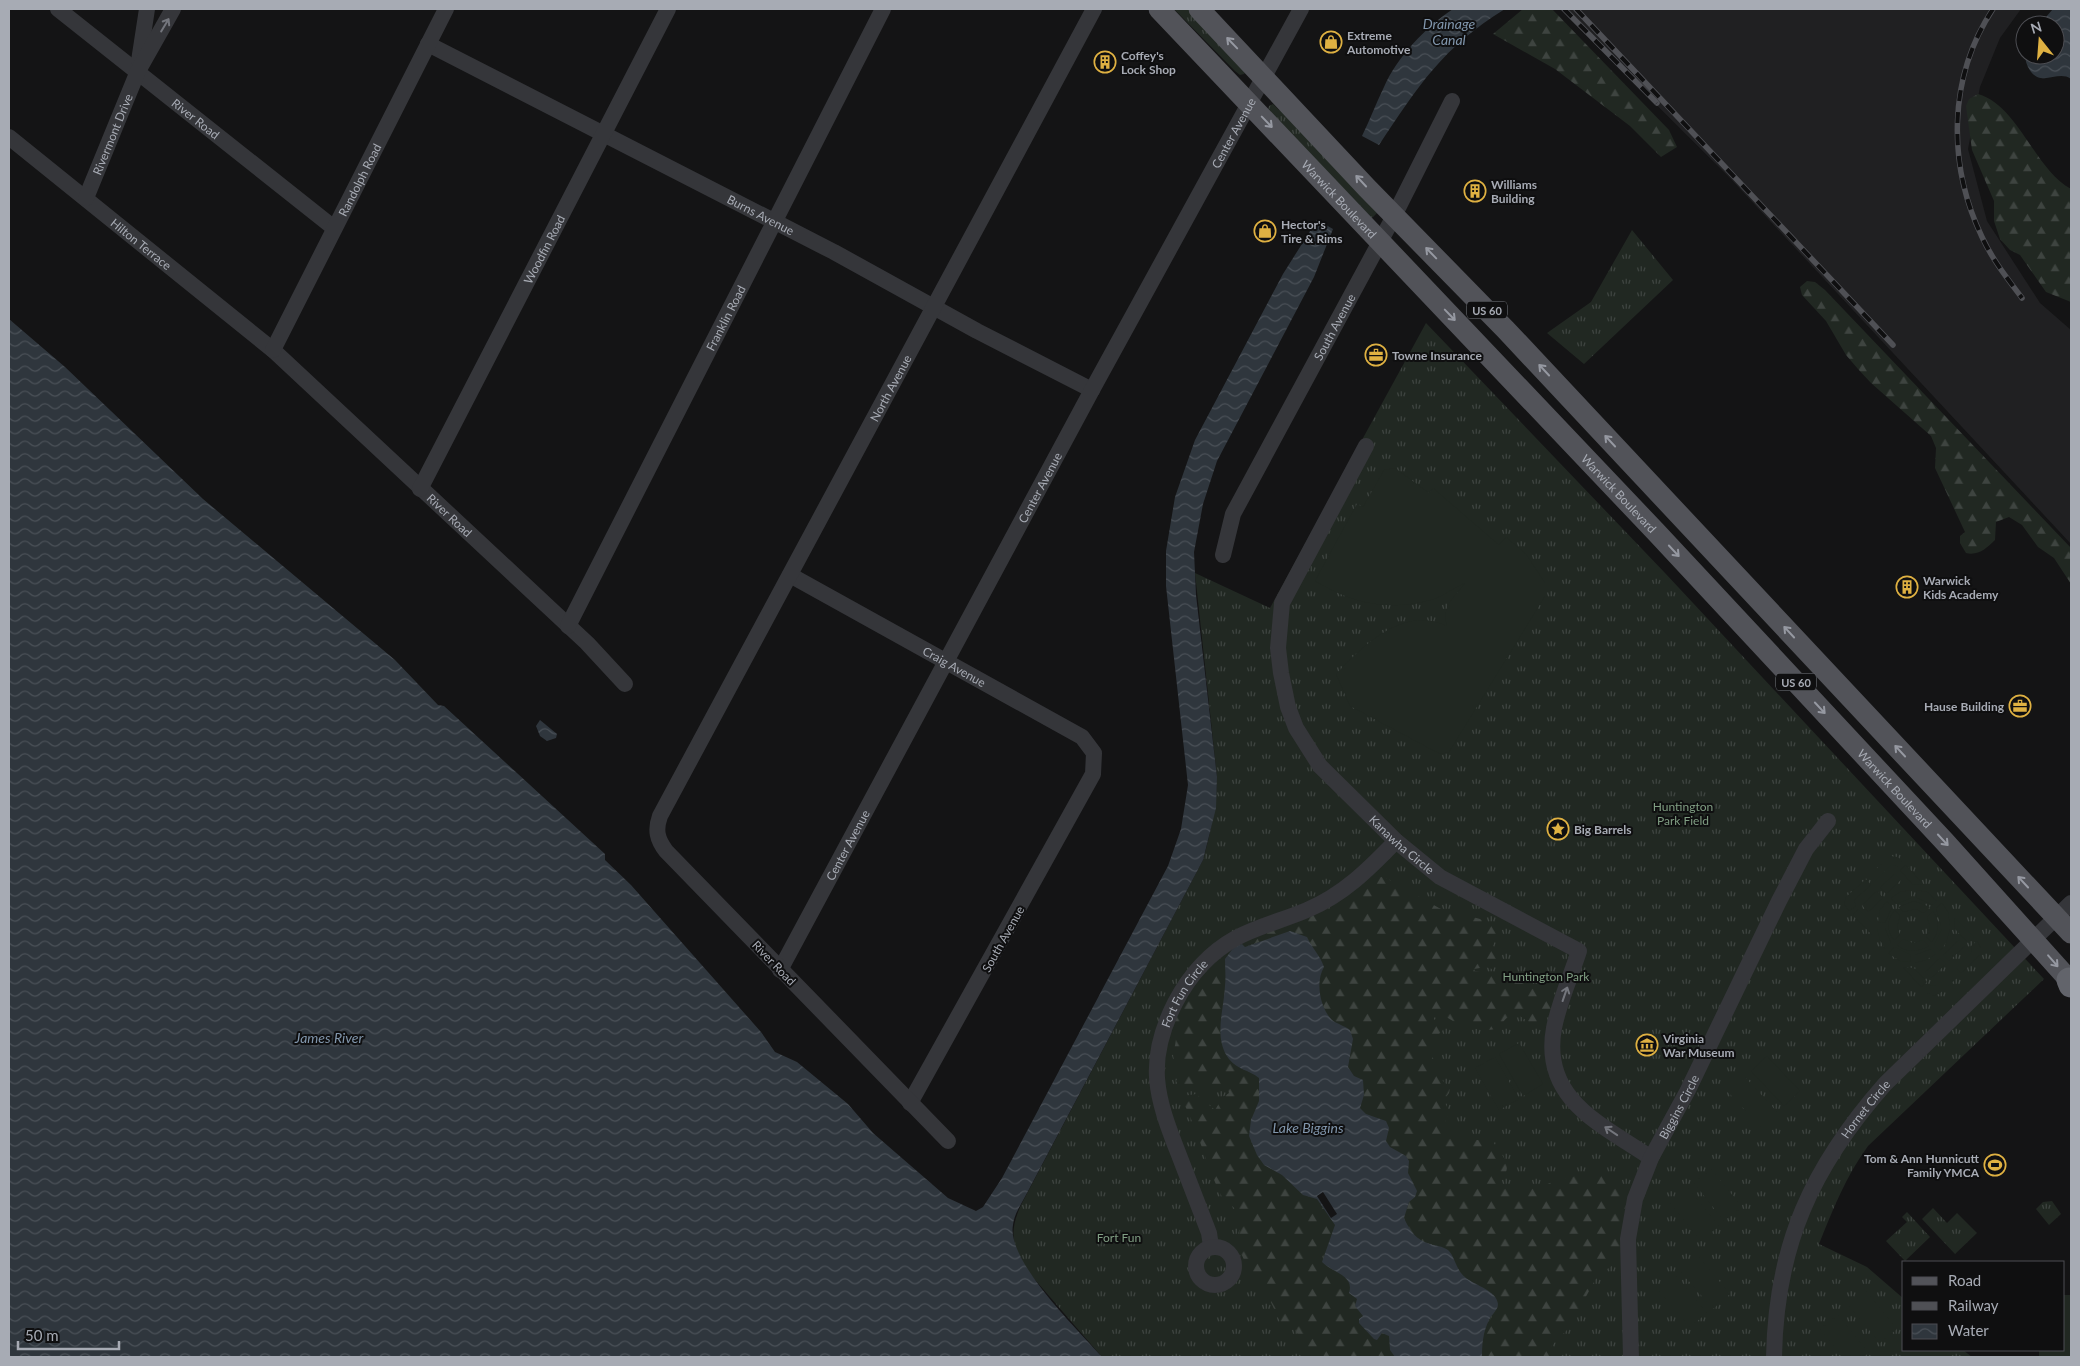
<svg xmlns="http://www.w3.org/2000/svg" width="2080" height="1366" font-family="Lato,sans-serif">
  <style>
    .built { fill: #202022 }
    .grass { fill: url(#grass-tufts) }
    .forest { fill: url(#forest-firs) }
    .garden { fill: #212822 }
    .water { fill: url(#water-waves) }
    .pier { fill: #141415 }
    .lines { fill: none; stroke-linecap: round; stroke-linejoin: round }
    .minor { stroke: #35363a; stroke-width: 16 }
    .major { stroke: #525359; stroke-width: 21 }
    .highway { stroke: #62646b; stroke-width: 25 }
    .rail-casing { stroke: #4f5055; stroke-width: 5.5 }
    .rail { stroke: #0f0f10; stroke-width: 4; stroke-dasharray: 11; stroke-linecap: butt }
    .oneway { stroke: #74767d }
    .oneway2 { stroke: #9699a2 }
    .labels { text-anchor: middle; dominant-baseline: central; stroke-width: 4; stroke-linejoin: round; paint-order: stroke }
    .shield { fill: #0f0f10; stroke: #797c83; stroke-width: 1 }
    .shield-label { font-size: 11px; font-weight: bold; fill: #a7abb4 }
    .poi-label { font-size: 12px; font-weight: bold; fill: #a7abb4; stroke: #0f0f10; text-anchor: start }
    .street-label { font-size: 12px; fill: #a7abb4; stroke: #0f0f10 }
    .park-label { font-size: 12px; fill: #809e83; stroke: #0f0f10 }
    .water-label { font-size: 14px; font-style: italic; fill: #8196ac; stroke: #0f0f10 }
  </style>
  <defs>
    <pattern id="grass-tufts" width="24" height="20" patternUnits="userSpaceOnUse" patternTransform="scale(1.25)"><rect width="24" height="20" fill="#212822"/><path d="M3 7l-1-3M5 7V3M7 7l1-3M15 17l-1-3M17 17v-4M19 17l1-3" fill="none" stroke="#3e4440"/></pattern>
    <pattern id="forest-firs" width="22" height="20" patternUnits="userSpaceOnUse" patternTransform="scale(1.25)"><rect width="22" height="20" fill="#212822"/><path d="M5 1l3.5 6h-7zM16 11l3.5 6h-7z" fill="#3e4440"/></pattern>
    <pattern id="water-waves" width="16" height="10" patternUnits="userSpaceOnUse" patternTransform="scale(1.25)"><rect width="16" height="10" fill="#2f363d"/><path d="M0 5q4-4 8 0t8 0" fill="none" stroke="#4a5057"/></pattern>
  </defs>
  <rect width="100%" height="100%" fill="#141415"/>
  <path class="built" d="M1560,9H2021L2000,38L1980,87L1968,149L1987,221L2040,303L2071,330V544L1730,178Z"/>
  <g class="grass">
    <path d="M1174,9H1190L1245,73L1244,74L1240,75L1235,71Z"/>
    <path d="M1273,104L1279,110L1285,112L1377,213L1372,218L1268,110L1269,106Z"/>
    <path d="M1632,230L1673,280L1584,364L1547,333L1591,302Z"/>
    <path d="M1426,323L1665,573L2044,979L1868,1146C1846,1176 1833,1209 1819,1244L1867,1267L1904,1299V1350H1963L1972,1357H1102L1024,1267C1011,1242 1010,1230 1021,1205L1203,860C1211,832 1216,807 1217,777L1195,573L1270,608Z"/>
    <path d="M2052,1201L2061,1214L2049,1225L2036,1209L2043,1202Z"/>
    <path d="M1933,1208L1947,1223L1957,1213L1977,1233L1955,1254L1922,1219Z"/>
    <path d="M1907,1212L1930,1237L1905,1261L1886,1241L1907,1222L1902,1217Z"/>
  </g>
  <g class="forest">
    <path d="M1523,9H1552L1669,130L1677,147L1661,157L1630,126L1555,69L1493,34Z"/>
    <path d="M1978,94C2019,106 2034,169 2071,189V302L2046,292L2020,255L2010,250L2000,239L1994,221V201L1972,150L1966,106L1969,99Z"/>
    <path d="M1807,281L1815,282L1825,290L2071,548V584L2054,558L2038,547L2022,525L2009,517L1996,522L1995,540C1987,548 1978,556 1966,553L1960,543V536L1965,532L1935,468L1936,448L1931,436L1871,383L1858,369L1846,355L1826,321L1802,295L1800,287Z"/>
    <path d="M1378,876L1386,878L1439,908L1480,919L1493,926L1497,934L1492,949L1497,960L1492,969L1486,967L1474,969L1475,971L1491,974L1514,973L1522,976L1534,985L1550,988L1555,995C1552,1008 1544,1033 1526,1020C1521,1017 1518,1013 1512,1015C1505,1017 1503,1024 1497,1028C1483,1035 1449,1022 1440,1012L1434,1014V1019L1443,1030L1439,1034L1432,1056L1443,1081L1450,1088L1449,1093L1444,1100C1447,1109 1452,1111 1445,1120L1456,1139L1470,1137L1473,1140H1492C1497,1150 1512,1162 1505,1174C1503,1178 1499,1180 1497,1184L1499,1187L1513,1185L1537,1189L1554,1181L1592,1172L1607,1174L1621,1181L1629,1194C1626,1205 1622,1218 1621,1229C1620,1251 1622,1264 1599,1273L1568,1329L1552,1345L1550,1357H1482L1485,1329L1497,1308L1494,1295C1480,1288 1466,1281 1457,1268C1453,1263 1453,1255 1449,1251C1444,1246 1437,1246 1431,1244C1416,1241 1410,1231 1404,1218L1409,1202L1415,1197L1417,1191L1408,1173L1409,1161L1390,1147L1386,1141L1389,1128L1360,1108L1364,1095L1348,1067L1353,1038C1350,1035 1347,1029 1343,1026C1340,1023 1336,1023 1333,1021C1320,1009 1315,982 1324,967C1320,955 1312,948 1307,937L1290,931L1245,947L1242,944V942L1304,916L1329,910L1347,899L1368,879Z"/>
    <path d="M1225,953H1229L1225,959V987L1222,1012L1242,1070L1254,1074L1260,1081L1259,1101L1251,1120L1249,1136L1257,1155L1264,1165L1282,1175L1303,1195L1317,1199L1335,1226L1328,1249L1321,1258L1330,1269L1346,1278L1350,1291L1357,1299V1310L1363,1316L1362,1328L1379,1338L1382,1333L1389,1336L1390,1350L1395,1357H1306L1296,1330C1292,1328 1288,1329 1284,1327C1280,1324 1270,1298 1264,1290C1239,1286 1251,1262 1239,1252C1237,1239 1242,1226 1238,1214C1235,1205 1226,1204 1222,1197C1206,1166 1199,1131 1182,1100L1183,1096L1196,1094L1215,1110L1223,1097L1229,1093L1227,1088L1222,1084C1210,1085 1192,1093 1181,1089L1176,1081L1181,1072V1067C1168,1058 1175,1052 1176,1039L1169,1032C1177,1013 1187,989 1202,974C1210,966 1217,964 1225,953Z"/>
  </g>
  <g class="garden">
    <path d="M1395,468L1429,493L1433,488L1499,545L1506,537L1526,554L1545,583V596L1449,752L1440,754L1350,706L1336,674C1364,645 1403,605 1447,626C1441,606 1454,598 1465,583C1455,587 1445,595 1434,599C1391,612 1353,604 1315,581L1357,504L1363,507L1384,470Z"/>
    <path d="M1890,856L1898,857L1902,861L1897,867L1892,864L1875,881L1869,876Z"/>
    <path d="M1906,865L1924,885L1912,884L1900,870Z"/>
    <path d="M1895,874L1901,880L1886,894L1880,887Z"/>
    <path d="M1866,879L1871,885L1854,900L1856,906L1849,911L1844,904L1846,897Z"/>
    <path d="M1911,890V898L1896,904L1891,898L1900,892Z"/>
    <path d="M1916,890L1927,892L1937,901L1933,905L1917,898Z"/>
    <path d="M1877,891L1883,898L1868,912L1862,905Z"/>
    <path d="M1887,901L1892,907L1885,923L1878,922L1880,910Z"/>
    <path d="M1914,901L1930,907L1924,913L1915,909L1904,912L1898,907Z"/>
    <path d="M1942,903L1948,912L1950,926H1941L1936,908Z"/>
    <path d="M1858,909L1872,923V935L1853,915Z"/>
    <path d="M1895,910L1900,916L1897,927L1900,935L1894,940C1886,930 1887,919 1895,910Z"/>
    <path d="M1933,911C1940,921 1939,932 1932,942L1926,937L1930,927L1927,917Z"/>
    <path d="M1955,918L1974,937L1968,943L1954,928Z"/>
    <path d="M1877,928H1885L1891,943L1885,949L1880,940Z"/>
    <path d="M1942,929H1950L1946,943L1940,951L1934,945Z"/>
    <path d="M1903,939L1913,943L1923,940L1929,946C1918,952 1907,953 1897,945Z"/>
    <path d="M1959,940L1965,946L1949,961L1943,955Z"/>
    <path d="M1977,941L1981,948V954L1961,973L1956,968L1972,952L1971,946Z"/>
    <path d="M1895,947L1911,955L1910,962L1900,961L1888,953Z"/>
    <path d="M1931,949L1936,954L1926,960L1915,963V955Z"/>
    <path d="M1940,958L1946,964L1931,978L1925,972Z"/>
    <path d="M1903,967L1914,968L1927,982L1921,987Z"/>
    <path d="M1952,971L1958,977L1939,994L1932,996L1925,991L1931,985L1936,986Z"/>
    <path d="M1519,1043L1543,1084L1523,1096L1499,1054Z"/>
    <path d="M1767,1056L1800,1091L1784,1106L1751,1071Z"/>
    <path d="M1495,1057L1519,1099L1499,1110L1475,1068Z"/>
    <path d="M1745,1077L1777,1112L1761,1127L1728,1092Z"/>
    <path d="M1711,1169L1742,1207L1724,1221L1694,1183Z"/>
    <path d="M1688,1188L1719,1226L1701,1241L1670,1203Z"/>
    <path d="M1699,1257L1730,1294L1713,1309L1681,1272Z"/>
    <path d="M1676,1276L1707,1313L1690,1327L1659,1291Z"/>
    <path d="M1866,1291L1897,1329L1880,1343L1849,1306Z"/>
    <path d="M2064,1295H2071V1357H2039V1350H2064Z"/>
    <path d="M1838,1315L1869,1353L1863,1357H1843L1820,1329Z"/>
    <path d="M1912,1350H1940L1946,1357H1917Z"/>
  </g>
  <g class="water">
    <path d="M1453,9H1505C1442,48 1419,85 1379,145L1362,136C1370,120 1376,103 1384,87C1397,57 1426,27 1453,9Z"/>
    <path d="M2053,9H2071V79C2057,69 2040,90 2028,67C2026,62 2025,60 2026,55H2055V25H2039Z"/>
    <path d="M1317,220L1333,229L1314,277L1217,461L1203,504L1194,552L1196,595L1217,777L1216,808L1203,860L1027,1193C1022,1203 1014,1214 1013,1225C1006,1260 1078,1330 1102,1357H9V319L65,367L203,499L395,660L438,705L444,706L605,854V860L631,885L761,1032L775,1052L797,1062L848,1104L873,1133L948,1198L976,1211L983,1207L1002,1178L1168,866L1181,829L1188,785L1166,586V551L1175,497L1195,440L1283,274Z"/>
    <path d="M540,720L557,734L556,738L547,741L540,736L536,726Z"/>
    <path d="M1290,931L1307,937C1312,948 1320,955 1324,967C1315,982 1320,1008 1332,1020C1337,1024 1345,1026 1350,1030L1353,1039L1348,1067L1354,1076L1363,1080L1364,1095L1360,1108L1366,1114L1386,1121L1389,1128L1386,1141L1390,1147L1406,1156L1409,1161L1408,1173L1417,1191L1415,1197L1409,1202L1404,1218C1410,1231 1416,1240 1430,1244C1436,1246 1442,1246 1448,1250C1455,1256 1456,1271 1466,1278C1475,1285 1497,1291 1498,1304C1498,1310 1492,1314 1489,1320C1483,1332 1482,1344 1482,1357H1395L1390,1350L1389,1336L1382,1333L1377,1340L1374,1339L1359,1323V1319L1363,1316L1355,1306L1357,1299L1349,1293C1355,1275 1331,1272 1322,1262L1335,1225L1317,1199L1303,1195L1282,1175L1264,1165L1257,1155L1249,1136L1251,1120L1259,1101V1078C1249,1070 1238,1070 1229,1059C1213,1038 1224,1010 1225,986C1226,977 1225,968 1225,959L1234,947L1242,944L1245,947Z"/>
  </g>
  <path class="pier" d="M1323,1192L1337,1214L1331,1218L1317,1196Z"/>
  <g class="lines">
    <g class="minor">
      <path id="s1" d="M58,9L334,228"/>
      <path id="s2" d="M428,44L834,252L977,331L1092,390"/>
      <path d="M139,61L147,9"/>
      <path id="s3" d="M9,137L273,350L587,643L625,684"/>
      <path id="s4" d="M86,198L138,71L173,9"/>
      <path id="s5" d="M273,350L446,9"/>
      <path id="s6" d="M1366,446L1282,603L1278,648L1281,673L1288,707L1296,728L1320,766L1396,841L1440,877L1579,951C1571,976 1559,1002 1554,1028C1541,1099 1601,1124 1651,1158"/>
      <path id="s7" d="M420,489L668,9"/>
      <path id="s8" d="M1223,555L1233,514L1394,216L1452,101"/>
      <path id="s9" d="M790,575L1082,737L1094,753L1093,774L910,1103"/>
      <path id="s10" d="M568,626L883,9"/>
      <path id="s11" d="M780,970L1092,390L1301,9"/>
      <path id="s12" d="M948,1141L666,851C657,839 655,830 660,816L1094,9"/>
      <path id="s13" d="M1211,1246L1209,1233C1199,1207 1189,1181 1179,1155C1156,1097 1145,1062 1175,1003C1189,976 1209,953 1236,938C1258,926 1284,920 1307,910C1343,895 1369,869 1396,841"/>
      <circle cx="1215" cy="1266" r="19"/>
      <path id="s14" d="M1631,1357L1628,1239L1635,1199L1651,1158L1688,1090L1779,901L1806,849L1828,821"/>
      <path id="s15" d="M1774,1357C1776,1245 1812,1167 1885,1084L2071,903"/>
    </g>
    <g class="major">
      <path id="s16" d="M1159,9L1656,532L1945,842L2071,982"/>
      <path d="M1199,9L1367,188L1506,330L2071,933"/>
    </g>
    <path class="highway" d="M2069,980L2071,985"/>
    <g class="rail-casing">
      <g id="rail">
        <path d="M1564,9L1657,103"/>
        <path d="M1576,9L1893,345"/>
        <path d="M1993,9C1948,77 1947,164 1982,237C1992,259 2007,278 2022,298"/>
      </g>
    </g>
    <use href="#rail" class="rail"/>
  </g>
  <defs><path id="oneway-shaft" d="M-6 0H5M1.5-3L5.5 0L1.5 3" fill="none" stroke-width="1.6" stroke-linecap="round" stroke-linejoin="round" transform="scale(1.25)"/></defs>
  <g class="oneway">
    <use href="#oneway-shaft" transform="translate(165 25) rotate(-59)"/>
    <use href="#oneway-shaft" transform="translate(1565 994) rotate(-71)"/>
    <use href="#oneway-shaft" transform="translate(1611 1131) rotate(-146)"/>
  </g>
  <g class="oneway2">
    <use href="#oneway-shaft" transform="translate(1232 43) rotate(-134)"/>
    <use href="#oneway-shaft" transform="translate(1267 122) rotate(46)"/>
    <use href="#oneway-shaft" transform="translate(1361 181) rotate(-133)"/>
    <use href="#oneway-shaft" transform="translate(1431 253) rotate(-134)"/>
    <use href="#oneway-shaft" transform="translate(1450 315) rotate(46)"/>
    <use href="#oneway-shaft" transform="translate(1544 370) rotate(-133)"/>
    <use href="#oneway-shaft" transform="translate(1610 441) rotate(-133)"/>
    <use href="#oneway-shaft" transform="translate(1674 551) rotate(47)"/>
    <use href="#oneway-shaft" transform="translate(1789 632) rotate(-133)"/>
    <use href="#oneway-shaft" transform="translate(1820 708) rotate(47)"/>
    <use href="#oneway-shaft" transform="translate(1900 751) rotate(-133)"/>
    <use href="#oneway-shaft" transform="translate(1943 840) rotate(47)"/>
    <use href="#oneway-shaft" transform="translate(2023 882) rotate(-133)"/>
    <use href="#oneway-shaft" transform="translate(2053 961) rotate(49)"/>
  </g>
  <defs>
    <g id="shop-ring" transform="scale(1.125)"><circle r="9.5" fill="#0f0f10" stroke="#dfb142" stroke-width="1.5"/><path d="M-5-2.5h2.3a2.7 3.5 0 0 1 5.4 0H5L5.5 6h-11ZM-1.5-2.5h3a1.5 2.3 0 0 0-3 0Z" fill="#dfb142"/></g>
    <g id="building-ring" transform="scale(1.125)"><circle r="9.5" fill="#0f0f10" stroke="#dfb142" stroke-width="1.5"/><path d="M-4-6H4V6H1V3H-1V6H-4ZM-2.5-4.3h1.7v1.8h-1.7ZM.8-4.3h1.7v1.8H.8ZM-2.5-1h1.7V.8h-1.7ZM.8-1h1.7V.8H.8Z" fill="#dfb142"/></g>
    <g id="office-ring" transform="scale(1.125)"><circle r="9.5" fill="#0f0f10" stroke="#dfb142" stroke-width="1.5"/><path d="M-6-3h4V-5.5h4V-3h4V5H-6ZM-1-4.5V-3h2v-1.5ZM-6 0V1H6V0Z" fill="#dfb142"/></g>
    <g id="sight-ring" transform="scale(1.125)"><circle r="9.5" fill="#0f0f10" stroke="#dfb142" stroke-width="1.5"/><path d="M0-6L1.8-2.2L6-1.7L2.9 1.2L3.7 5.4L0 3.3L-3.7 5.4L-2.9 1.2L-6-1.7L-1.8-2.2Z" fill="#dfb142"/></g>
    <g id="museum-ring" transform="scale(1.125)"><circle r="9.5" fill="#0f0f10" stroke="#dfb142" stroke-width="1.5"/><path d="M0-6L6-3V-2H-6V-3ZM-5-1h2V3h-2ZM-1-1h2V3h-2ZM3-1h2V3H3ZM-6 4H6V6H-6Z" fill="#dfb142"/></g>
    <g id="stadium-ring" transform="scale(1.125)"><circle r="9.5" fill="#0f0f10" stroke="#dfb142" stroke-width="1.5"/><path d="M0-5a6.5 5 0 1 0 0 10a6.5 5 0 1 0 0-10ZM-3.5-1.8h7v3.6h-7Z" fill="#dfb142"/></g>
  </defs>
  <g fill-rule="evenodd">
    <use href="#shop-ring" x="1331" y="42"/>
    <use href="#building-ring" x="1105" y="62"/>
    <use href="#building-ring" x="1475" y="191"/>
    <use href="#shop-ring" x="1265" y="231"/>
    <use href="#office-ring" x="1376" y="355"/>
    <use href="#building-ring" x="1907" y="587"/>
    <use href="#office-ring" x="2020" y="706"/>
    <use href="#sight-ring" x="1558" y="829"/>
    <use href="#museum-ring" x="1647" y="1045"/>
    <use href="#stadium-ring" x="1995" y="1165"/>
  </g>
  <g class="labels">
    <g class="shield">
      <rect x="1467" y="301.5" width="40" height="17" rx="4"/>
      <rect x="1776" y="673.5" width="40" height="17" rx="4"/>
    </g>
    <g class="shield-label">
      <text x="1487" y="310">US 60</text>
      <text x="1796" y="682">US 60</text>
    </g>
    <g class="poi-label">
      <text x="1347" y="35">Extreme<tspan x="1347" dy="14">Automotive</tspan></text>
      <text x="1121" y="55">Coffey's<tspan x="1121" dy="14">Lock Shop</tspan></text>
      <text x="1491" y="184">Williams<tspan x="1491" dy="14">Building</tspan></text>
      <text x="1281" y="224">Hector's<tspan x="1281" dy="14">Tire &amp; Rims</tspan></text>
      <text x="1392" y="355">Towne Insurance</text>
      <text x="1923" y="580">Warwick<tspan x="1923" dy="14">Kids Academy</tspan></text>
      <text x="2004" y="706" text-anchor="end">Hause Building</text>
      <text x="1574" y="829">Big Barrels</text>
      <text x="1663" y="1038">Virginia<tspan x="1663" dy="14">War Museum</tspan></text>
      <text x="1979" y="1158" text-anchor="end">Tom &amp; Ann Hunnicutt<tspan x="1979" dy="14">Family YMCA</tspan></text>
    </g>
    <g class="street-label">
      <text stroke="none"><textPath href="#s1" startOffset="176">River Road</textPath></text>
      <text stroke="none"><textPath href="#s11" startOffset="952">Center Avenue</textPath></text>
      <text stroke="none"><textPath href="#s4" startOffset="69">Rivermont Drive</textPath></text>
      <text stroke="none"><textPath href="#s5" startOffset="191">Randolph Road</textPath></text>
      <text stroke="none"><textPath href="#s16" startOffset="262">Warwick Boulevard</textPath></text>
      <text stroke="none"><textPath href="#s2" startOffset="374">Burns Avenue</textPath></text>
      <text stroke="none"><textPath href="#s3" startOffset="170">Hilton Terrace</textPath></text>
      <text stroke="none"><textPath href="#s7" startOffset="270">Woodfin Road</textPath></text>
      <text stroke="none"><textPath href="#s10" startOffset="346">Franklin Road</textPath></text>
      <text stroke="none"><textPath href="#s8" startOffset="255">South Avenue</textPath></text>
      <text stroke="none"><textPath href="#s12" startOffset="928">North Avenue</textPath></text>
      <text stroke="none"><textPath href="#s11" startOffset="548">Center Avenue</textPath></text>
      <text stroke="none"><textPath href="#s16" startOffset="668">Warwick Boulevard</textPath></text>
      <text stroke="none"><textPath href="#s3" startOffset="581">River Road</textPath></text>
      <text stroke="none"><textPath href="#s9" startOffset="188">Craig Avenue</textPath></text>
      <text stroke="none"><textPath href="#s16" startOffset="1072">Warwick Boulevard</textPath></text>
      <text stroke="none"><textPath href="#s6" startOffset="464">Kanawha Circle</textPath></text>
      <text stroke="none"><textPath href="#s11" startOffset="142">Center Avenue</textPath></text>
      <text transform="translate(1003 939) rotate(-61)">South Avenue</text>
      <text transform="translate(774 963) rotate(46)">River Road</text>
      <text stroke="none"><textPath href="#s13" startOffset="268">Fort Fun Circle</textPath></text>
      <text stroke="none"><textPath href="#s14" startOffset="261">Biggins Circle</textPath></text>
      <text stroke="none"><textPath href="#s15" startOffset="270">Hornet Circle</textPath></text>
    </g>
    <g class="park-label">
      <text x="1683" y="806">Huntington<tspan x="1683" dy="14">Park Field</tspan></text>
      <text x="1546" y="976">Huntington Park</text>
      <text x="1119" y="1237">Fort Fun</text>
    </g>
    <g class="water-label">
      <text x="1449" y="23">Drainage<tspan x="1449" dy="16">Canal</tspan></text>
      <text x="329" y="1037">James River</text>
      <text x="1308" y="1127">Lake Biggins</text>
    </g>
  </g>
  <rect width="2080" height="1366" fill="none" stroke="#a7abb4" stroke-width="20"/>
  <rect x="1902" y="1261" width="162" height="90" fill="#0f0f10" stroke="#4c4d52"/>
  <rect x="1912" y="1277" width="25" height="8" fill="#525359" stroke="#4c4d52"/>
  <text x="1948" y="1286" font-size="15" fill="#a7abb4">Road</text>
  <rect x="1912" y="1302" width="25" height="8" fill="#4f5055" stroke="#4c4d52"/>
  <text x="1948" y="1311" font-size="15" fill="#a7abb4">Railway</text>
  <rect x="1912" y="1324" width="25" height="15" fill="url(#water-waves)" stroke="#4c4d52"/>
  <text x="1948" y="1336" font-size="15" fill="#a7abb4">Water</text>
  <g transform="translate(2040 40) rotate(343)"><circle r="24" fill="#0f0f10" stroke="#4c4d52"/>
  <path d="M0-4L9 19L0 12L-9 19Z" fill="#dfb142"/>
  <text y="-8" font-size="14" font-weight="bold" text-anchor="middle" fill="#a7abb4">N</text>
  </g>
  <path d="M18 1341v8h101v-8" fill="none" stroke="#a7abb4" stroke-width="2.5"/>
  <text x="25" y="1341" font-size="15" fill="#a7abb4" stroke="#0f0f10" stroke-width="4" paint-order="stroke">50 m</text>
</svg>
